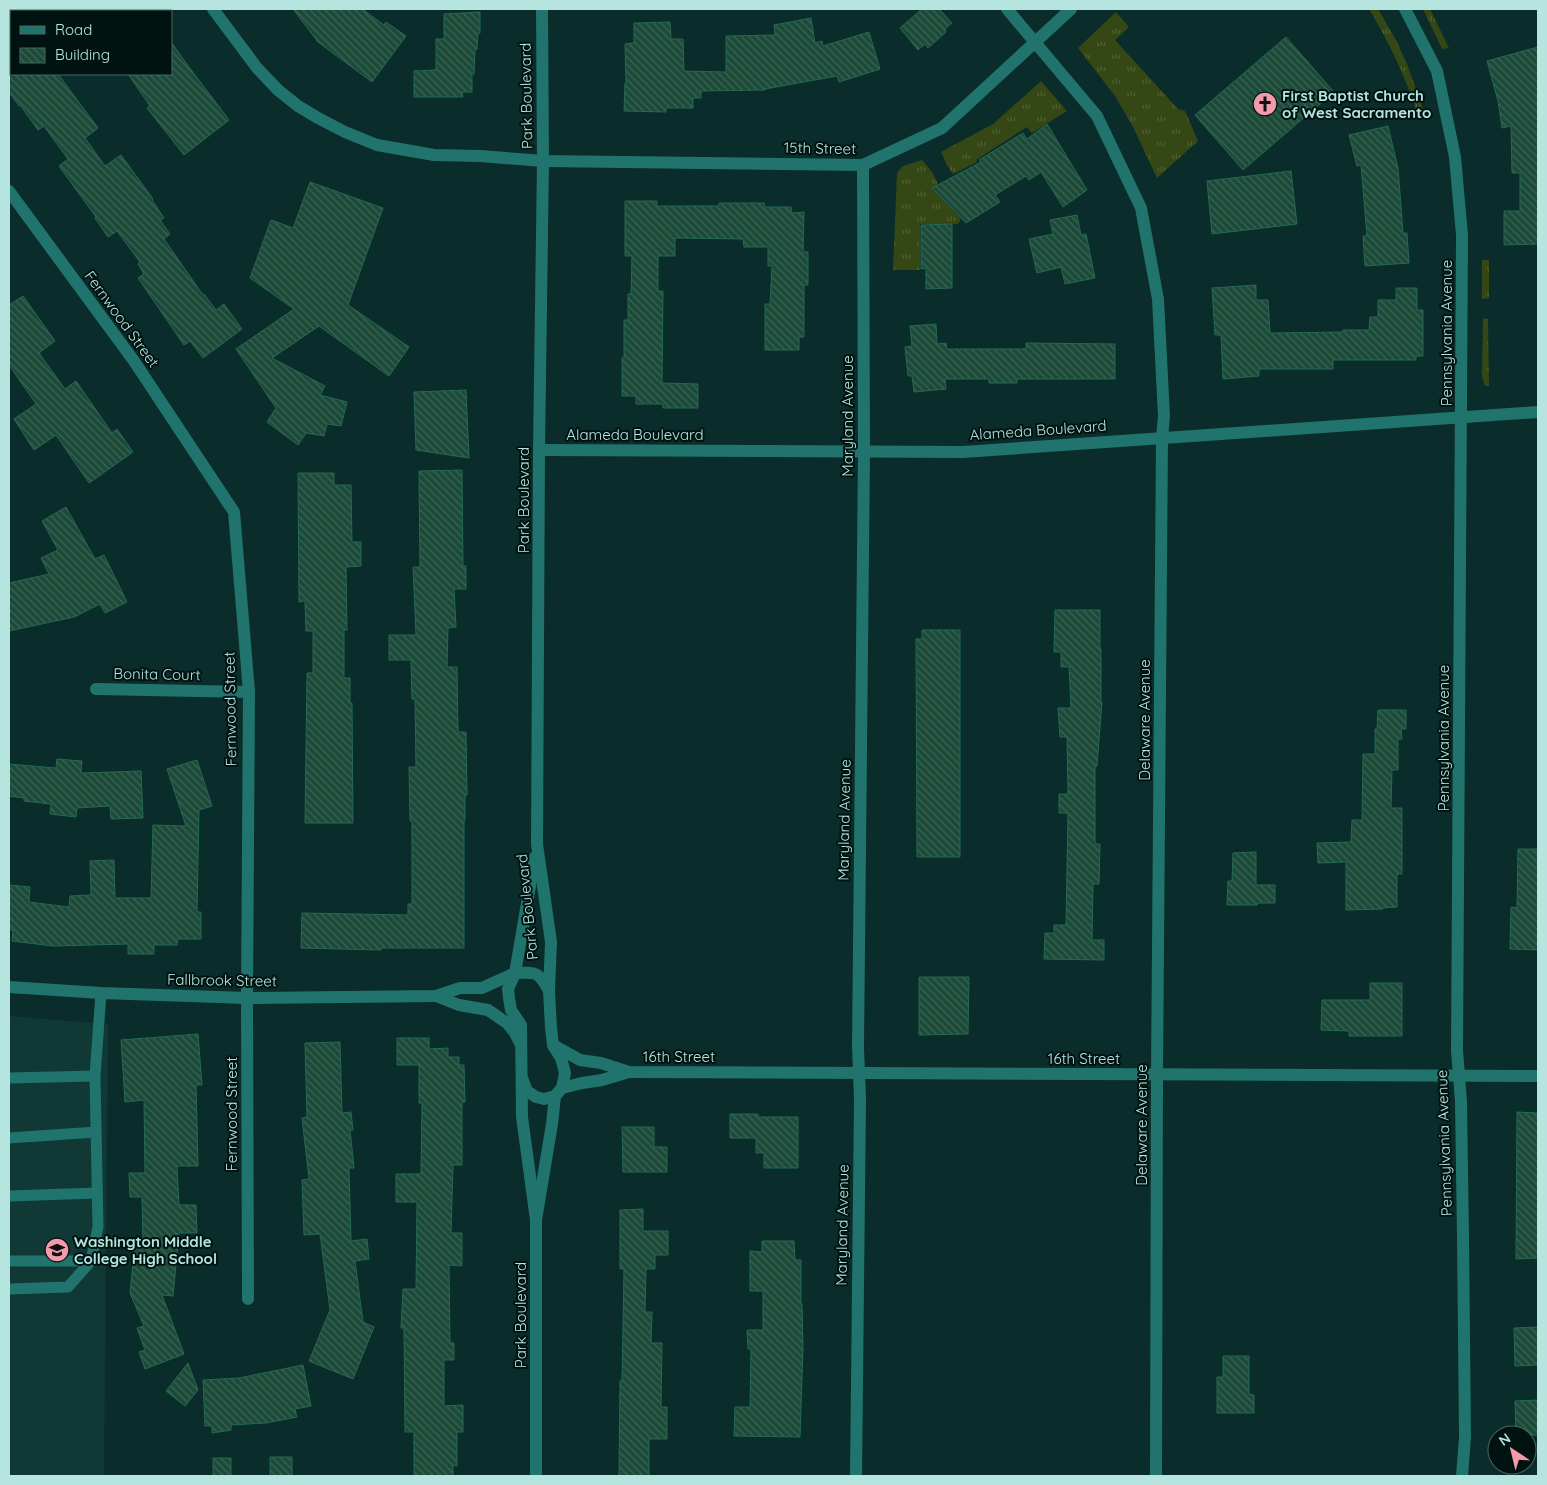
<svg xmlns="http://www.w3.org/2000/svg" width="1547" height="1485" font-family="Quicksand,sans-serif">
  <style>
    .built { fill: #103834 }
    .grass { fill: url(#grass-tufts) }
    .building { fill: url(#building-back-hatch); stroke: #256952 }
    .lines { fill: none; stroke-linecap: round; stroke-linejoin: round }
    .lane { stroke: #20746d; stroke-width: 11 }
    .street { stroke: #20746d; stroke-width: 12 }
    .secondary { stroke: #20746d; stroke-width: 12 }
    .labels { text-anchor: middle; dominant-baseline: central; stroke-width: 4; stroke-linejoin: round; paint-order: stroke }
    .poi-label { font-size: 15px; font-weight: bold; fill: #b6e5df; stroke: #001311; text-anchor: start }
    .street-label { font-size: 15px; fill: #b6e5df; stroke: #001311 }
  </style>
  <defs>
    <pattern id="grass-tufts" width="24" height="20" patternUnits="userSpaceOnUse" patternTransform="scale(1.25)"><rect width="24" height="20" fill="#344714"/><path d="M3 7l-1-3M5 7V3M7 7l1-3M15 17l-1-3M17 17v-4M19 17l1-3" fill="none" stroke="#4f6136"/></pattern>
    <pattern id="building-back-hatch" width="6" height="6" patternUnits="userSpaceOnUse" patternTransform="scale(1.25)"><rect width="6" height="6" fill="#1c4a39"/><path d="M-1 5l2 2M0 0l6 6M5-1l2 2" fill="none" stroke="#3b6455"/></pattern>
  </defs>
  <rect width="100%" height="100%" fill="#0a2c2a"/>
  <path class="built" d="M9,1016L108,1024L104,1476H9Z"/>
  <g class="grass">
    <path d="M1369,9H1378L1396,40L1407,64L1423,109L1417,112C1405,76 1389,42 1369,9Z"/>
    <path d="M1423,9H1430L1449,48L1442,49Z"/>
    <path d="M1116,12L1129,27L1115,40L1178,109L1185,111L1198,141L1157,178L1132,125L1115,96L1078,48Z"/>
    <path d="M1041,81L1067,111L1032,133L1027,127L976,160L977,162L953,174L947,165L941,152L993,124Z"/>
    <path d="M922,160L932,172L938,184L932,188L961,219L958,224H920V270H893L897,173L903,166Z"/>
    <path d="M1482,260H1489V298L1482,299Z"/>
    <path d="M1483,318L1488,319L1489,386H1485L1482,377Z"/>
  </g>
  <g class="building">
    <path d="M293,9H362L384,25L386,22L406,36L372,82L318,42Z"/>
    <path d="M922,9H939L952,23L945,29L946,32L928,48L925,44L918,50L900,28Z"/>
    <path d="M480,12V33H478L477,49L475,50L474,74H472V92H462L463,97H414V71L436,70V39H444V14Z"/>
    <path d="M811,18L815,43L822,41L823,46L869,32L880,69L839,82L837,76L765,89V90L701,91V98H693V108H666V112L624,111L625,83H626L625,44L634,43V23L670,22L671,39H683L684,71L726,72V36L775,35L774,25Z"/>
    <path d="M1286,37L1334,92L1243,170L1195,115Z"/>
    <path d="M171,42L189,67L229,120L184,155L147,108L150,106L128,74H171Z"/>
    <path d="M1538,47V244L1504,245V211H1520V173H1512L1511,126L1502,128L1498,101L1487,61Z"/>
    <path d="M9,74H58L98,128L85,138L105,166L121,155L153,199L152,200L164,218L160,220L170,234L164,239L203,295L204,294L216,310L224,304L242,329L203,358L190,341L184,345L138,278L144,274L138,264L140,262L117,231L108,237L95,218L96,217L59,166L68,159L44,126L38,130L20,105L19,106L9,92Z"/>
    <path d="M1047,124L1087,190L1063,207L1041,172L1029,180L1026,176L995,195L1000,202L966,223L932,188L981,162L979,160L1023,133L1027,139Z"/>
    <path d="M1388,126L1398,168L1403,233H1407L1409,263L1365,266L1363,236H1367L1361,165L1357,166L1349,135Z"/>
    <path d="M1291,171L1297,224L1212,234L1207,181Z"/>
    <path d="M310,182L383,208L348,305L409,347L389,376L319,326L272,358L325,386L320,395L347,402L341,426L327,424L324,436L306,433L298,445L267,422L276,408L236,349L294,309L250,278L271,220L293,228Z"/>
    <path d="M625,201H657V206H719V203H764L765,207H791L792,213L804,212L803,252H808V285H804V337H799V350H765V304H770L772,266H768V247H744L743,239L675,238V256H658V291H663L662,383L698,384V408H663V404H636V396H622V358H624V320H628V294H631L632,256H625Z"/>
    <path d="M1077,215L1081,235L1086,234L1095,278L1065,284L1061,267L1037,273L1029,239L1053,234L1050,220Z"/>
    <path d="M952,224V288L926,289V268L921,269V225Z"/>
    <path d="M1256,285V300H1268L1270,333L1343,332V330H1369L1370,317H1378V300H1396V288H1417V310H1423V356H1416V360H1333V369H1259V376L1223,379L1221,335H1215L1212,288Z"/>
    <path d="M23,296L55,341L39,353L65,389L76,381L112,433L117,429L133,452L89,483L56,435L34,450L14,419L36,404L9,365V305Z"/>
    <path d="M936,324L937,344L946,343L947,349H1026V343L1115,344V379H1017V383H989V379H945L946,389L914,392L912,376H908L905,347L912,346L910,326Z"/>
    <path d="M466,390L469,458L416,450L414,392Z"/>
    <path d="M462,470L463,566H466V589H454L456,627L448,628L447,667H457L458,732H466L467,795H465V820H464V948H381V950L301,948L302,913L408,915V904H412V821H410L409,767H416L415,699H412L411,660H389V635H416L413,567H420L419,471Z"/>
    <path d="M298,473H334V485H351L352,542H361V566L346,567L347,630H344V678H350V703H352L353,823H305L307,673H313V631H306L305,601L299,602Z"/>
    <path d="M66,507L95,559L104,555L127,602L105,613L100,604L74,617L9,631V583L49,574L41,558L58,550L42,521Z"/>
    <path d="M1055,610H1100V649H1101V702H1102L1097,766H1095V844H1100L1099,884H1093L1092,940H1104V960L1044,959L1045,933H1054V925H1066L1068,813H1059V794H1068L1067,737H1060L1058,708H1071L1069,667H1061V652H1054Z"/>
    <path d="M922,630H960V857H917L916,639H922Z"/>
    <path d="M1378,710H1406V729H1401L1402,739H1398V770H1392L1391,808H1402V874H1397V907L1383,908V909L1346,910V862L1318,863L1317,843L1351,842L1352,820H1362L1363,754H1375V729H1377Z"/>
    <path d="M57,759L82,761L81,773L141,771L143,818L111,819L110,806L77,808L76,817L50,814L51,804L24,801V798L9,796V764L56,768Z"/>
    <path d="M197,760L212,806L199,810L197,912H201V939H178L177,945H154V954H128V944L53,946L12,941L13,930H9V885L30,887L29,902L69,907L70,896L91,895L90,861L114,860L115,898H151L153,825L186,826L167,769Z"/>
    <path d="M1518,849H1538V950L1510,949L1511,907L1517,908Z"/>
    <path d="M1256,852V885H1275V903H1258L1257,905H1227L1228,881H1232L1233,853Z"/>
    <path d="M919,977H969L968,1034L919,1035Z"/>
    <path d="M1370,983H1402V1036H1349V1031L1321,1030L1322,1000H1370Z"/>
    <path d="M198,1034L202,1085H196L198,1166H177L179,1205H196L197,1233H179L173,1296L162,1295L184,1354L145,1369L139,1352L145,1350L137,1328L144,1326L130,1293L135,1242L143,1243L142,1197H130L129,1173H145L144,1100L125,1102L121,1040Z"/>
    <path d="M397,1038H429V1049L448,1048V1057H459V1065H464L465,1102H462V1165H453L451,1233H462V1266L449,1265L450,1343H454V1360H444V1406L463,1405V1432H457V1466L453,1465V1476H414V1432H405L404,1328H401L403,1289H416L417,1202H396V1174H421L422,1103H419V1065H397Z"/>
    <path d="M340,1042L342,1113L351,1112L353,1130H350L354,1168H349L351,1241L367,1239L369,1259L355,1261L363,1322L374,1327L353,1379L309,1361L330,1310L320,1234L304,1235L302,1180L309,1179L302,1118L307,1117L305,1043Z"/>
    <path d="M1517,1112L1538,1113V1258L1516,1259Z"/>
    <path d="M730,1114H758V1117H798V1168H764V1153H756V1138H730Z"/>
    <path d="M622,1127H654V1147H667V1172H623Z"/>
    <path d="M643,1209V1231H668V1255H655V1269H646L645,1312H652L651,1343H662L661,1407H667V1439H649V1476H619L620,1381H622L624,1269H620V1210Z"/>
    <path d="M762,1241H794L795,1260H801V1304H802L803,1348L800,1437L734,1436L735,1407H750L751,1349H748L747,1330H763V1291H750V1251L762,1252Z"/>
    <path d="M1538,1327V1365L1515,1366L1514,1328Z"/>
    <path d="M1223,1356H1249V1394L1254,1395V1413H1217V1377H1223Z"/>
    <path d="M188,1363L198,1390L185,1406L166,1391Z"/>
    <path d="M303,1365L311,1406L295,1409L297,1417L266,1423L231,1425V1430L212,1433V1426H205L203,1380L239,1378Z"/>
    <path d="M1538,1400V1435H1516L1515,1401Z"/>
    <rect x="270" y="1457" width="22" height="19"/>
    <rect x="213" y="1458" width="18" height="18"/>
  </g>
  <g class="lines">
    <g class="lane">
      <path d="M9,1078L95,1076"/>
      <path d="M9,1138L96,1132"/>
      <path d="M9,1196L97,1193"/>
      <path d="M9,1261H91"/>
      <path d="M9,1289L68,1287L91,1261L98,1227L95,1076L101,993"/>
    </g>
    <g class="street">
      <path d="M1007,9L1097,116L1141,208L1158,299L1164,416L1162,438L1157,1074L1156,1476"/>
      <path d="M1405,9L1437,71L1455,157L1462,235L1457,1051L1461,1101L1463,1237L1465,1437L1462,1476"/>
      <path d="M9,191L134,361L234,512L249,692L247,998L248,1299"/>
      <path d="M539,450L963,452L1538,412"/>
      <path d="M96,689L249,692"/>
      <path d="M9,987L101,993L247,998L436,996L460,988H482L515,973"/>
      <path d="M436,996L459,1005L488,1010L507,1023L515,1033L521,1045"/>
      <path d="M553,1045L580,1060L601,1063L629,1072L1538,1076"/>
      <path d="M562,1088L582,1083L602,1080L629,1072"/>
      <path d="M856,1476L860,1099L858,1047L864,452L863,165"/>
    </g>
    <g class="secondary">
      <path d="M213,9L257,68L278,90L298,106L318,118L345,132L377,145L434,155L480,156L543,161L863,165L942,128L1071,9"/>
      <path d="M535,857L515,973L508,989L509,998L511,1010L521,1025L522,1117L536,1220"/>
      <path d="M515,973C537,972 539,972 549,991"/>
      <path d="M522,1078L527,1091L536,1097L544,1099L555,1096L562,1088L565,1073L561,1058L553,1045L551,1028L549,991L551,942L537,844L539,450L543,161L542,9"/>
      <path d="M536,1476V1220L552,1124L555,1096"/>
    </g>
  </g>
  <defs>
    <g id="church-disc" transform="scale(1.25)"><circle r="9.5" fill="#f39aab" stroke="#001311"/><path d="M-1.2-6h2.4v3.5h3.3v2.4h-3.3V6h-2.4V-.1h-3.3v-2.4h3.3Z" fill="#111"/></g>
    <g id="school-disc" transform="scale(1.25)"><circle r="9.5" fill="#f39aab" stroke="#001311"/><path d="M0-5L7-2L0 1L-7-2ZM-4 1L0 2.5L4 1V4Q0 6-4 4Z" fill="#111"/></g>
  </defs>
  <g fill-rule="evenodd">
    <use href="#church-disc" x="1265" y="104"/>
    <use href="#school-disc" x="57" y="1250"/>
  </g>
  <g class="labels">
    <g class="poi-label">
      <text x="1282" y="95">First Baptist Church<tspan x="1282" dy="17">of West Sacramento</tspan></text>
      <text x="74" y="1241">Washington Middle<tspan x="74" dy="17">College High School</tspan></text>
    </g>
    <g class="street-label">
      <text transform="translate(526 96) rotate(-91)">Park Boulevard</text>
      <text transform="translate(820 148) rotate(1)">15th Street</text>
      <text transform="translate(122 319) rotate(54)">Fernwood Street</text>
      <text transform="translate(1446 333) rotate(-90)">Pennsylvania Avenue</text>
      <text transform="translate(847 416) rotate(-90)">Maryland Avenue</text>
      <text transform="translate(1038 430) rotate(-4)">Alameda Boulevard</text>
      <text x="635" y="434">Alameda Boulevard</text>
      <text transform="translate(523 500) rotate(-90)">Park Boulevard</text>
      <text transform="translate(157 674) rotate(1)">Bonita Court</text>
      <text transform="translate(230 709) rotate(-91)">Fernwood Street</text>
      <text transform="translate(1144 720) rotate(-90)">Delaware Avenue</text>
      <text transform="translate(1443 738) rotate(-90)">Pennsylvania Avenue</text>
      <text transform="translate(844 820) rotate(-89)">Maryland Avenue</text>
      <text transform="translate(527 907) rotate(-96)">Park Boulevard</text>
      <text transform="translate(222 980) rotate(1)">Fallbrook Street</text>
      <text x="679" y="1056">16th Street</text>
      <text x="1084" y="1058">16th Street</text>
      <text transform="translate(231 1114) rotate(-90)">Fernwood Street</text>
      <text transform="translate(1141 1125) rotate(-90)">Delaware Avenue</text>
      <text transform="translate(1444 1143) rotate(-92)">Pennsylvania Avenue</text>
      <text transform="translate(842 1225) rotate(-89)">Maryland Avenue</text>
      <text transform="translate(520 1315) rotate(-90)">Park Boulevard</text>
    </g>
  </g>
  <rect width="1547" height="1485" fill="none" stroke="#b6e5df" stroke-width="20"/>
  <rect x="10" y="10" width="162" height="65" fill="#001311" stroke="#496763"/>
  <rect x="20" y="26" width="25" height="8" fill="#20746d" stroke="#496763"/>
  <text x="55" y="35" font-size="15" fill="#b6e5df">Road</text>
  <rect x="20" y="48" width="25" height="15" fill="url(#building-back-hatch)" stroke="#496763"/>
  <text x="55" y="60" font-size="15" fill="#b6e5df">Building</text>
  <g transform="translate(1512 1450) rotate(325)"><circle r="24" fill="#001311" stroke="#496763"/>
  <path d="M0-4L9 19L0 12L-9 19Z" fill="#f39aab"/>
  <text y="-8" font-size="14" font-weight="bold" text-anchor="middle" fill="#b6e5df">N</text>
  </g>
</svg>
